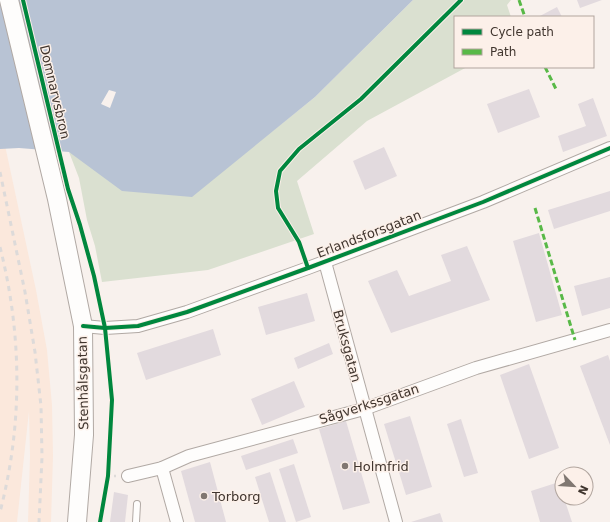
<svg xmlns="http://www.w3.org/2000/svg" width="610" height="522" font-family="'DejaVu Sans',sans-serif">
  <style>
    .built { fill: #fbe8dc }
    .green { fill: #dae0d0 }
    .water { fill: #b8c3d4; fill-rule: evenodd }
    .building { fill: #e2dade }
    .lines { fill: none; stroke-linecap: round; stroke-linejoin: round }
    .lane-casing { stroke: #b1a9a4; stroke-width: 8 }
    .street-casing { stroke: #b1a9a4; stroke-width: 14 }
    .secondary-casing { stroke: #b1a9a4; stroke-width: 20 }
    .path { stroke: #dedbd9; stroke-width: 2.5; stroke-dasharray: 3 3; stroke-linecap: butt }
    .lane { stroke: #fefdfc; stroke-width: 6 }
    .street { stroke: #fefdfc; stroke-width: 12 }
    .secondary { stroke: #fefdfc; stroke-width: 18 }
    .rail { stroke: #dddad9; stroke-width: 3; stroke-dasharray: 5 5; stroke-linecap: butt }
    .quiet { stroke: #58b947; stroke-width: 3; stroke-dasharray: 6 3; stroke-linecap: butt }
    .cycleway-casing { stroke: #fcf0e9; stroke-width: 6 }
    .cycleway { stroke: #00873e; stroke-width: 4 }
    .poi-dot { fill: #807771; stroke: #fcf0e9; stroke-width: 1.5 }
    .labels { text-anchor: middle; dominant-baseline: central; stroke-width: 3; stroke-linejoin: round; paint-order: stroke }
    .street-label { font-size: 13px; fill: #40352e; stroke: #fcf0e9 }
    .poi-label { font-size: 13px; fill: #40352e; stroke: #fcf0e9; text-anchor: start }
  </style>
  <rect width="100%" height="100%" fill="#f8f1ed"/>
  <path class="built" d="M0,122L36,290L47,350L52,405L53,456L51,522H28L30,456L29,411L17,522H0Z"/>
  <path class="green" d="M413,0H511L507,5L511,17H455V67H467L367,121L297,181L314,234L208,270L102,282L95,246L87,220L79,178L69,152L71,153L270,133L315,97Z"/>
  <path class="water" d="M0,0H413L315,97L192,197L122,191L69,152L19,148L0,149ZM109,90L116,92L110,108L101,104Z"/>
  <g class="building">
    <path d="M577,0H602L580,8Z"/>
    <path d="M557,7L562,17H538Z"/>
    <path d="M529,89L540,117L498,133L487,104Z"/>
    <path d="M593,98L607,136L563,152L558,136L586,126L578,104Z"/>
    <path d="M384,147L397,176L365,190L353,161Z"/>
    <path d="M610,191V211L554,229L548,210Z"/>
    <path d="M539,233L562,315L536,322L513,241Z"/>
    <path d="M467,246L490,300L391,333L368,281L397,270L409,296L451,281L441,255Z"/>
    <path d="M610,277V308L582,316L574,286Z"/>
    <path d="M307,293L315,321L266,335L258,307Z"/>
    <path d="M213,329L221,355L146,380L137,353Z"/>
    <path d="M329,343L333,354L298,369L294,358Z"/>
    <path d="M608,355L610,361V445L580,366Z"/>
    <path d="M529,364L559,448L529,459L500,375Z"/>
    <path d="M294,381L305,407L262,425L251,399Z"/>
    <path d="M410,416L432,487L406,495L384,424Z"/>
    <path d="M461,419L478,473L464,477L447,424Z"/>
    <path d="M346,421L370,503L343,510L319,429Z"/>
    <path d="M293,439L298,453L246,470L241,456Z"/>
    <path d="M210,462L226,522H195L181,471Z"/>
    <path d="M294,464L311,517L296,522L279,469Z"/>
    <path d="M270,472L286,522H269L255,477Z"/>
    <path d="M559,482L562,492V498H564L572,522H540L531,491Z"/>
    <path d="M114,492L128,495L125,522H110Z"/>
    <path d="M440,513L443,522H411Z"/>
  </g>
  <g class="lines">
    <g class="lane-casing">
      <path id="lane" d="M136,522L137,504"/>
    </g>
    <g class="street-casing">
      <g id="street">
        <path d="M325,262L396,522"/>
        <path d="M83,326L105,328L138,326L187,312L308,268L483,202L610,148"/>
        <path d="M162,468L177,522"/>
        <path d="M128,476L162,468L189,456L364,409L476,368L610,330"/>
      </g>
    </g>
    <g class="secondary-casing">
      <path id="secondary" d="M9,0L57,199L83,326L84,435L77,522"/>
    </g>
    <path class="path" d="M108,476H116"/>
    <use href="#lane" class="lane"/>
    <use href="#street" class="street"/>
    <use href="#secondary" class="secondary"/>
    <g class="rail">
      <path d="M0,172L25,292L35,352L41,406L42,457L39,522"/>
      <path d="M0,247C22,334 23,424 0,512"/>
    </g>
    <g class="quiet">
      <path d="M519,0L525,17"/>
      <path d="M545,67L557,91"/>
      <path d="M535,208L575,340"/>
    </g>
    <g class="cycleway-casing">
      <g id="cycleway">
        <path d="M23,0L68,189L80,225L94,276L105,328L112,400L108,476L100,522"/>
        <path d="M308,268L299,242L278,208L276,191L280,171L299,149L361,99L461,0"/>
        <path d="M83,326L105,328L138,326L187,312L308,268L483,202L610,148"/>
      </g>
    </g>
    <use href="#cycleway" class="cycleway"/>
  </g>
  <g class="poi-dot">
    <circle cx="345" cy="466" r="4"/>
    <circle cx="204" cy="496" r="4"/>
  </g>
  <g class="labels">
    <g class="street-label">
      <text transform="translate(55 92) rotate(77)">Domnarvsbron</text>
      <text transform="translate(369 234) rotate(-21)">Erlandsforsgatan</text>
      <text transform="translate(347 346) rotate(75)">Bruksgatan</text>
      <text transform="translate(83 383) rotate(-91)">Stenhålsgatan</text>
      <text transform="translate(369 404) rotate(-18)">Sågverkssgatan</text>
    </g>
    <g class="poi-label">
      <text x="353" y="466">Holmfrid</text>
      <text x="212" y="496">Torborg</text>
    </g>
  </g>
  <rect x="454" y="16" width="140" height="52" fill="#fcf0e9" stroke="#b1a59e"/>
  <rect x="462" y="29" width="20" height="6" fill="#00873e" stroke="#b1a59e"/>
  <text x="490" y="36" font-size="12" fill="#40352e">Cycle path</text>
  <rect x="462" y="49" width="20" height="6" fill="#58b947" stroke="#b1a59e"/>
  <text x="490" y="56" font-size="12" fill="#40352e">Path</text>
  <g transform="translate(574 486) rotate(115)"><circle r="19" fill="#fcf0e9" stroke="#b1a59e"/>
  <path d="M0-3L7 15L0 10L-7 15Z" fill="#807771"/>
  <text y="-6" font-size="11" font-weight="bold" text-anchor="middle" fill="#40352e">N</text>
  </g>
</svg>
